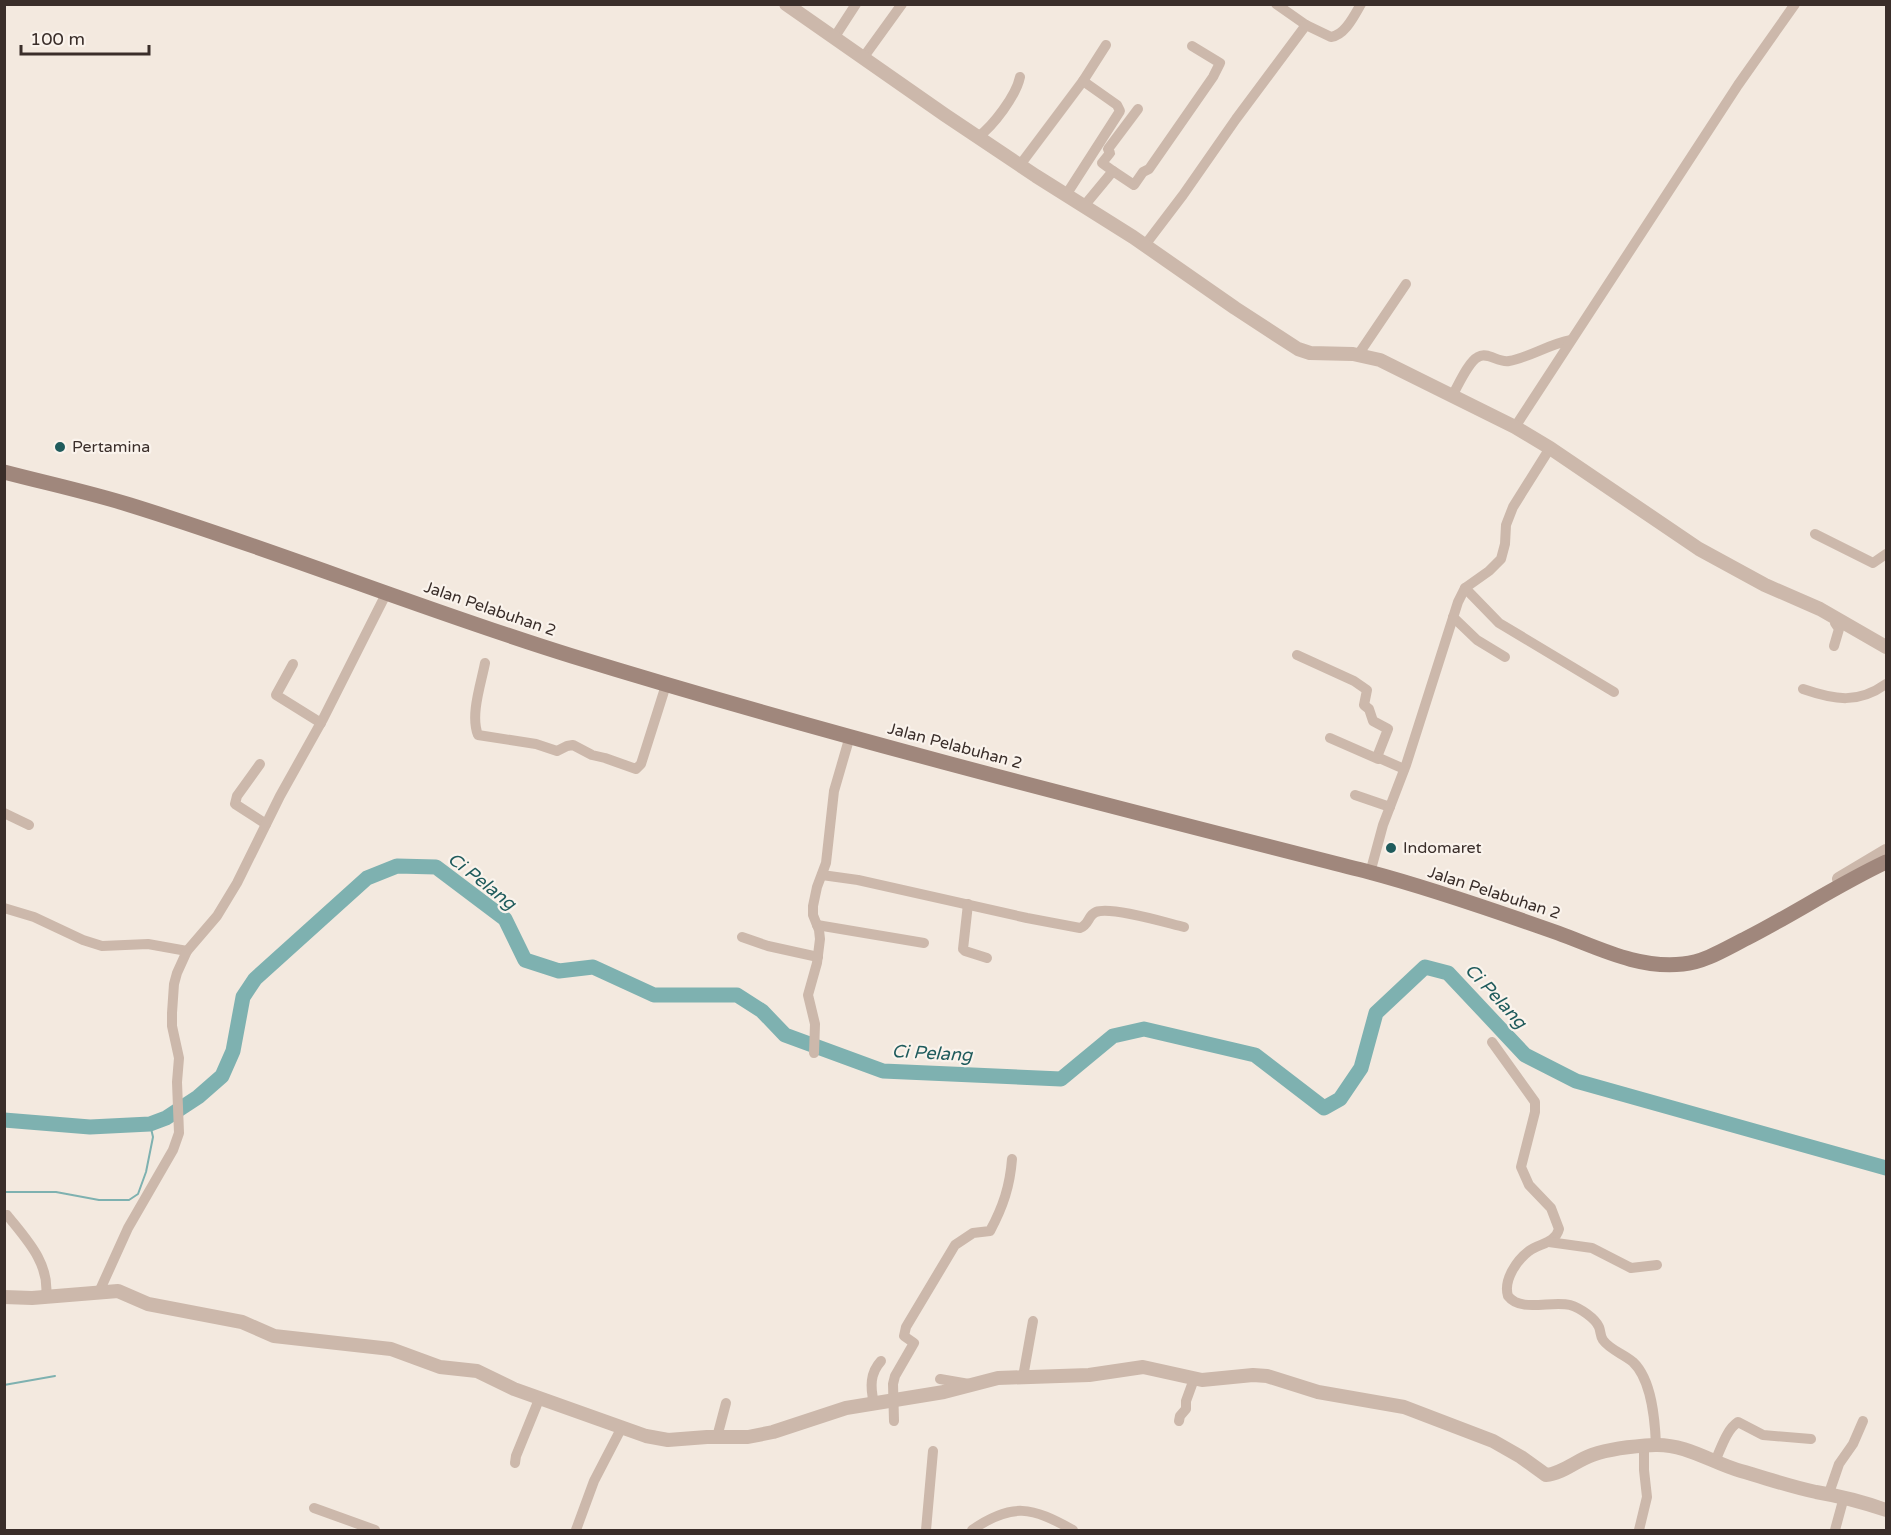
<svg xmlns="http://www.w3.org/2000/svg" width="1891" height="1535" font-family="'Varela Round',sans-serif">
  <style>
    .lines { fill: none; stroke-linecap: round; stroke-linejoin: round }
    .stream { stroke: #7eb1b0; stroke-width: 2 }
    .river { stroke: #7eb1b0; stroke-width: 15 }
    .minor { stroke: #ccb8ab; stroke-width: 10 }
    .tertiary { stroke: #ccb8ab; stroke-width: 14 }
    .secondary { stroke: #a0877c; stroke-width: 15 }
    .poi-dot { fill: #1f5b5c; stroke: #faf3ec; stroke-width: 2 }
    .labels { text-anchor: middle; dominant-baseline: central; stroke-width: 4.5; stroke-linejoin: round; paint-order: stroke }
    .poi-label { font-size: 16px; fill: #3a2e2a; stroke: #faf3ec; text-anchor: start }
    .street-label { font-size: 16px; fill: #3a2e2a; stroke: #faf3ec }
    .water-label { font-size: 18px; font-style: italic; fill: #1f5b5c; stroke: #faf3ec }
  </style>
  <rect width="100%" height="100%" fill="#f3e9df"/>
  <g class="lines">
    <g class="stream">
      <path d="M4,1192H56L99,1200H129L138,1194L146,1172L153,1137L150,1124"/>
      <path d="M4,1385L55,1376"/>
    </g>
    <path class="river" d="M4,1120L90,1127L150,1124L166,1118L198,1097L222,1076L233,1051L243,997L255,979L367,878L397,866L436,867L505,919L525,960L559,971L593,967L654,995H737L762,1011L785,1035L883,1071L1061,1079L1113,1036L1144,1029L1255,1055L1324,1108L1340,1099L1361,1068L1376,1013L1425,967L1448,973L1525,1055L1576,1081L1886,1168"/>
    <g class="minor">
      <path d="M1276,4L1306,25L1331,37C1345,35 1354,16 1361,4"/>
      <path d="M834,38L856,4"/>
      <path d="M863,58L902,4"/>
      <path d="M978,137C993,126 1016,96 1020,77"/>
      <path d="M1020,165L1083,81L1106,45"/>
      <path d="M1113,171L1134,185L1143,172L1149,169L1213,77L1220,63L1192,46"/>
      <path d="M1066,195L1120,111L1117,105L1083,81"/>
      <path d="M1084,206L1113,171L1102,163L1110,153L1108,149L1138,109"/>
      <path d="M1145,245L1183,195L1236,119L1306,25"/>
      <path d="M1358,355L1406,284"/>
      <path d="M1452,396C1458,386 1468,362 1478,357C1487,351 1498,363 1509,361C1528,358 1549,344 1571,340"/>
      <path d="M1515,427L1738,85L1795,4"/>
      <path d="M1815,534L1873,563L1886,554"/>
      <path d="M1465,588L1499,623L1614,692"/>
      <path d="M1453,617L1477,640L1505,657"/>
      <path d="M1834,646L1839,629L1835,623L1836,618"/>
      <path d="M1297,655L1354,681L1367,690L1364,705L1369,709L1373,721L1388,729L1377,757L1404,769"/>
      <path d="M485,663C481,684 470,715 478,735L536,744L557,751L567,746L573,745L592,755L605,758L636,769L641,764L666,685"/>
      <path d="M293,664L276,695L321,723"/>
      <path d="M1803,689C1835,700 1858,704 1886,684"/>
      <path d="M1330,738L1378,759"/>
      <path d="M260,764L237,796L235,804L266,824"/>
      <path d="M1355,795L1390,807"/>
      <path d="M4,813L29,825"/>
      <path d="M1370,873L1383,825L1406,765L1458,602L1465,588L1489,571L1501,559L1505,544L1506,525L1513,507L1550,448"/>
      <path d="M822,875L858,880L1027,918L1080,928C1089,925 1088,915 1096,912C1111,906 1167,923 1184,927"/>
      <path d="M968,904L963,949L965,951L987,958"/>
      <path d="M4,908L34,917L83,940L102,946L148,944L187,951"/>
      <path d="M817,925L924,943"/>
      <path d="M742,937L768,946L818,957"/>
      <path d="M1492,1042L1535,1102V1112L1521,1167L1529,1185L1551,1208L1559,1229C1555,1244 1539,1243 1529,1251C1517,1260 1503,1280 1508,1296C1521,1313 1552,1300 1570,1305C1580,1308 1595,1318 1599,1327C1601,1332 1600,1336 1603,1340C1610,1350 1624,1354 1633,1362C1652,1380 1655,1420 1656,1445"/>
      <path d="M814,1053L815,1024L808,995L817,963L820,939L819,930L813,915V906L817,887L826,863L834,791L850,736"/>
      <path d="M7,1215C26,1239 50,1263 46,1296"/>
      <path d="M1549,1242L1592,1248L1631,1268L1657,1265"/>
      <path d="M99,1292L128,1228L173,1150L179,1133L177,1082L179,1058L172,1026V1013L174,984L177,973L187,951L217,916L237,883L280,796L323,719L387,592"/>
      <path d="M1023,1377L1033,1321"/>
      <path d="M940,1379L969,1384"/>
      <path d="M874,1403C870,1387 870,1373 881,1361"/>
      <path d="M894,1421L893,1384L895,1376L914,1343L904,1336L906,1327L955,1245L973,1233L990,1231C1003,1207 1010,1186 1012,1159"/>
      <path d="M1179,1421L1180,1416L1186,1409V1401L1194,1379"/>
      <path d="M717,1437L726,1403"/>
      <path d="M1715,1461C1721,1449 1726,1430 1738,1422L1763,1435L1811,1439"/>
      <path d="M515,1463L516,1456L540,1397"/>
      <path d="M1829,1493L1839,1464L1853,1444L1863,1421"/>
      <path d="M314,1508L375,1530"/>
      <path d="M576,1530L594,1481L622,1427"/>
      <path d="M926,1530L933,1451"/>
      <path d="M972,1530C1012,1502 1032,1507 1073,1530"/>
      <path d="M1639,1530L1647,1497L1644,1470V1447"/>
      <path d="M1835,1530L1844,1497"/>
    </g>
    <g class="tertiary">
      <path d="M786,4L945,115L1036,176L1133,237L1235,308L1298,349L1310,353L1353,354L1380,360L1515,427L1550,448L1699,549L1765,585L1820,609L1886,647"/>
      <path d="M1839,879L1886,851"/>
      <path d="M4,1297L32,1298L118,1291L148,1304L242,1322L274,1336L391,1349L440,1367L477,1371L514,1389L646,1436L668,1440L707,1437H748L773,1432L846,1408L944,1392L998,1378L1089,1375L1143,1367L1202,1380L1253,1375L1267,1376L1318,1392L1404,1407L1493,1441L1521,1457L1546,1475C1562,1474 1577,1460 1592,1455C1612,1448 1634,1446 1655,1445C1687,1444 1712,1463 1741,1471C1766,1478 1791,1487 1816,1492C1840,1496 1863,1502 1886,1510"/>
    </g>
    <path class="secondary" d="M4,472C46,483 88,492 130,505C279,551 423,610 572,656C835,737 1102,804 1369,872C1433,889 1496,911 1558,933C1599,948 1638,969 1683,964C1705,962 1727,948 1747,938C1794,914 1839,884 1886,862"/>
  </g>
  <g class="poi-dot">
    <circle cx="60" cy="447" r="6"/>
    <circle cx="1391" cy="848" r="6"/>
  </g>
  <g class="labels">
    <g class="poi-label">
      <text x="72" y="447">Pertamina</text>
      <text x="1403" y="848">Indomaret</text>
    </g>
    <g class="street-label">
      <text transform="translate(490 609) rotate(19)">Jalan Pelabuhan 2</text>
      <text transform="translate(955 746) rotate(15)">Jalan Pelabuhan 2</text>
      <text transform="translate(1494 893) rotate(18)">Jalan Pelabuhan 2</text>
    </g>
    <g class="water-label">
      <text transform="translate(482 881) rotate(38)">Ci Pelang</text>
      <text transform="translate(1496 996) rotate(47)">Ci Pelang</text>
      <text transform="translate(932 1053) rotate(3)">Ci Pelang</text>
    </g>
  </g>
  <rect width="1891" height="1535" fill="none" stroke="#3a2e2a" stroke-width="12"/>
  <path d="M21 45v9h128v-9" fill="none" stroke="#3a2e2a" stroke-width="3"/>
  <text x="30" y="45" font-size="18" fill="#3a2e2a" stroke="#faf3ec" stroke-width="4.5" paint-order="stroke">100 m</text>
</svg>
